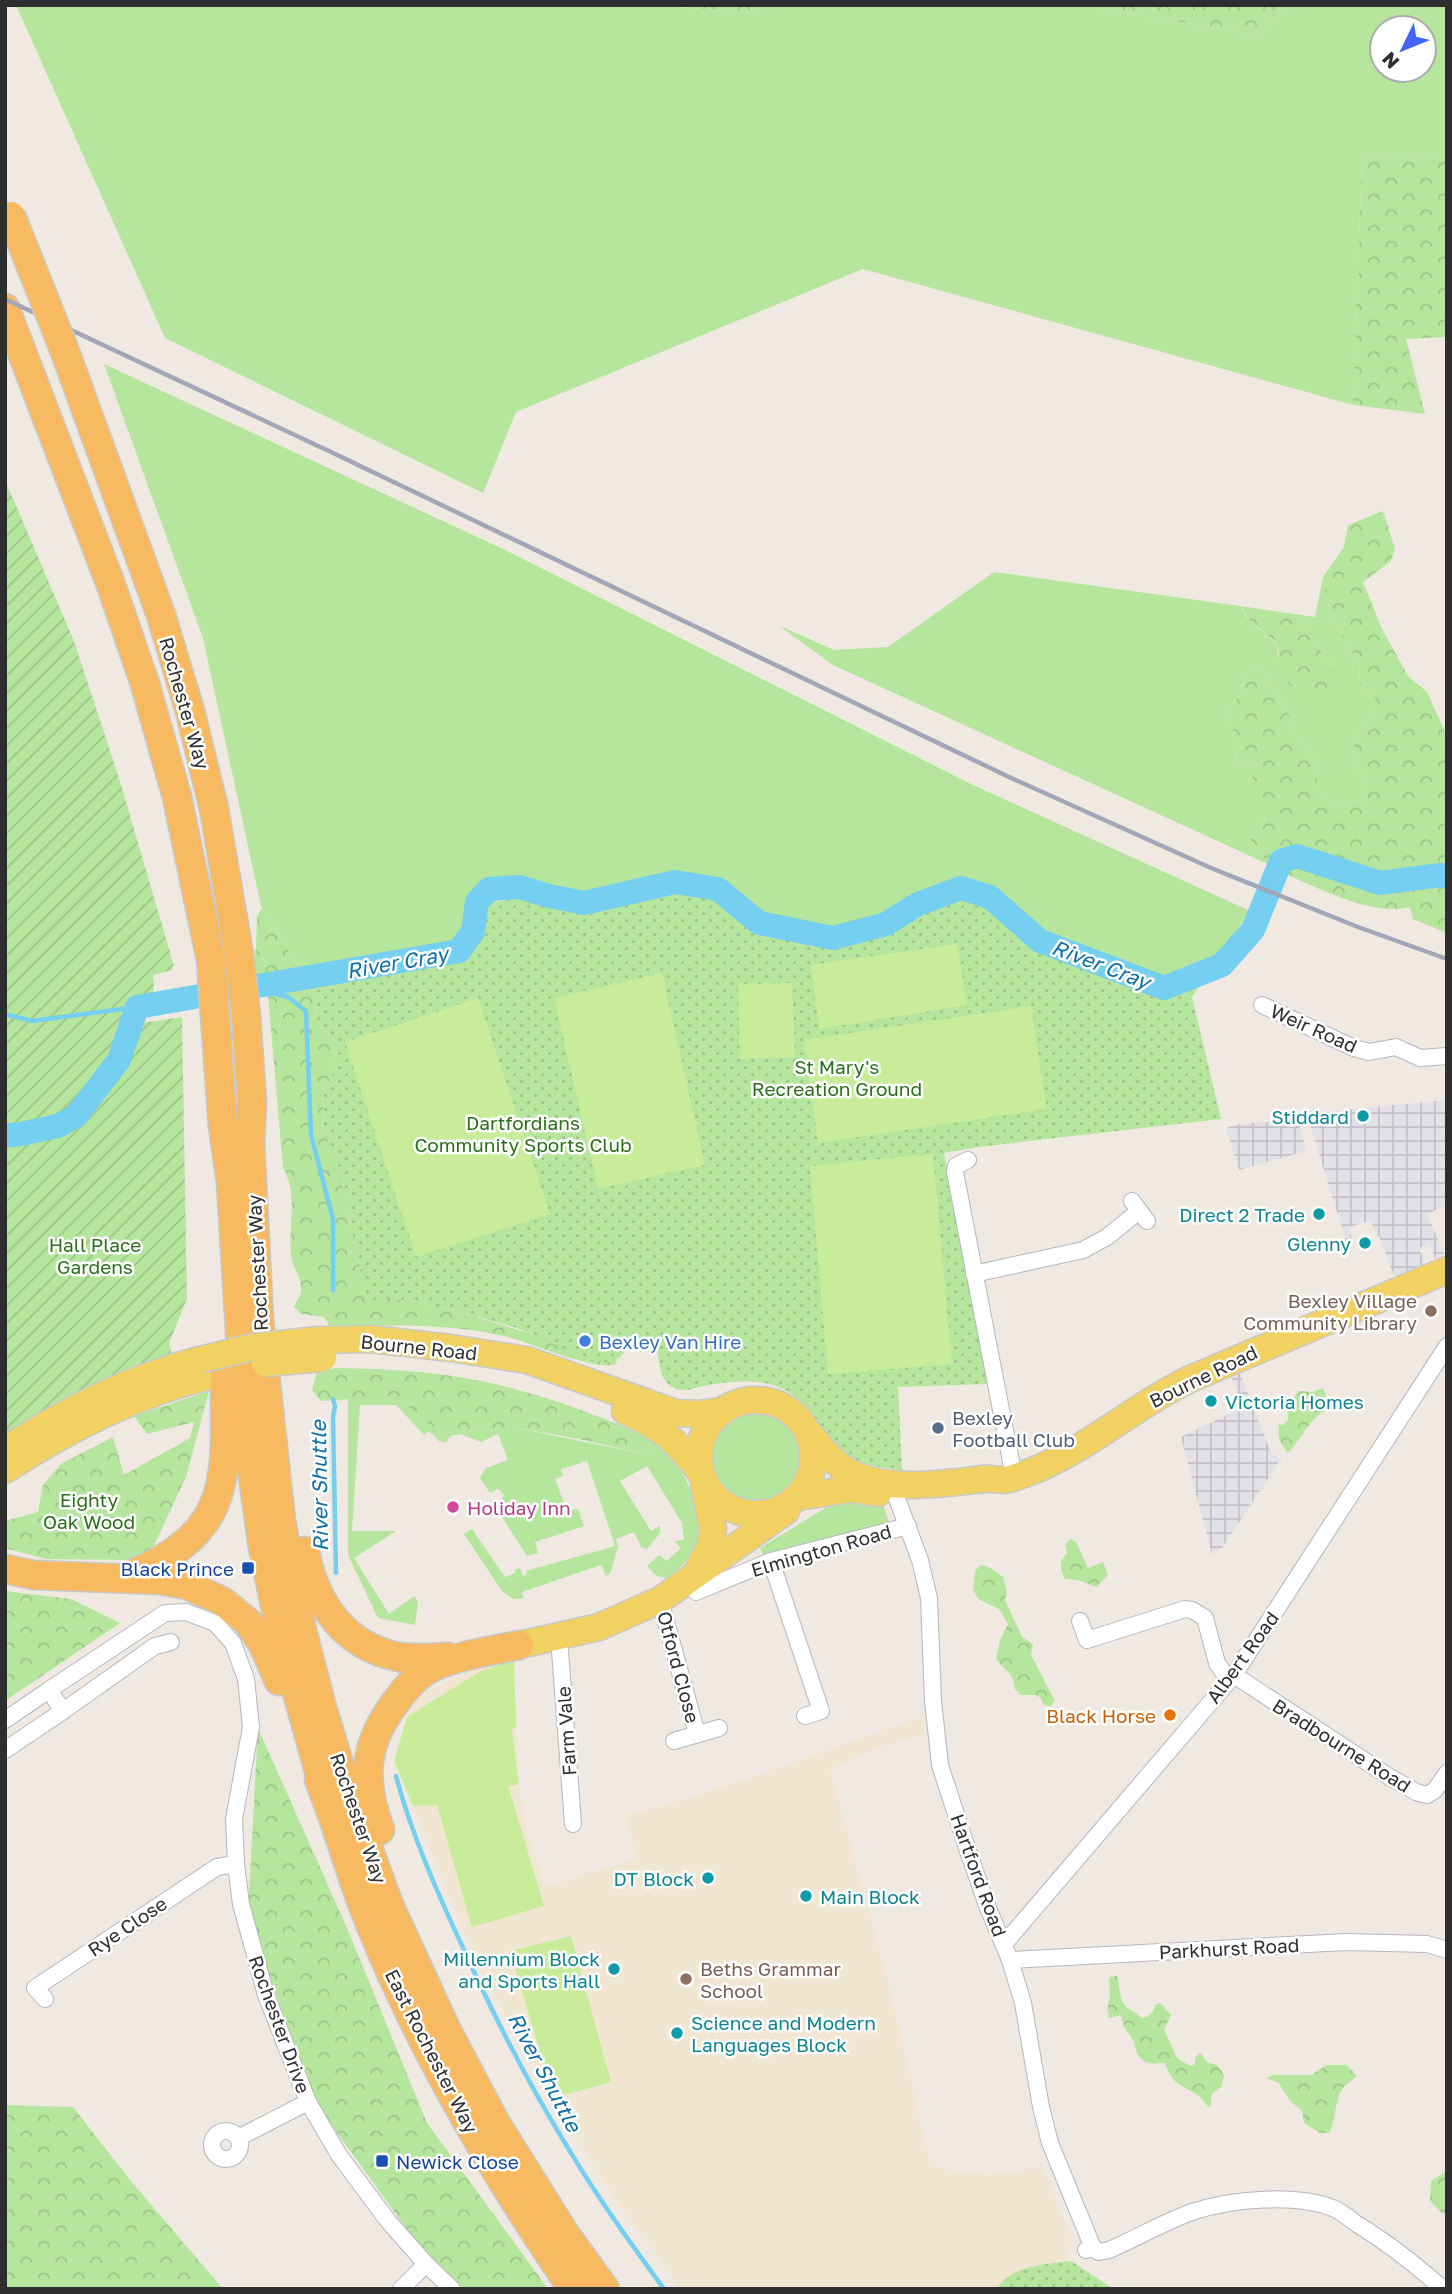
<svg xmlns="http://www.w3.org/2000/svg" width="1452" height="2294" font-family="'Golos Text',sans-serif">
  <style>
    .industrial { fill: url(#industrial-grid) }
    .education { fill: #f0e6d1 }
    .grass { fill: #b6e59e; fill-rule: evenodd }
    .forest { fill: url(#forest-crowns) }
    .park { fill: url(#park-dots) }
    .garden { fill: url(#garden-furrows) }
    .pitch { fill: #c9ec9a }
    .lines { fill: none; stroke-linecap: round; stroke-linejoin: round }
    .stream { stroke: #75cff0; stroke-width: 4.5 }
    .river { stroke: #75cff0; stroke-width: 24 }
    .minor-casing { stroke: #b4b7c1; stroke-width: 18 }
    .primary-casing { stroke: #c9c9c9; stroke-width: 29 }
    .trunk-casing { stroke: #c9c9c9; stroke-width: 31 }
    .minor { stroke: #fff; stroke-width: 16 }
    .primary { stroke: #f2d163; stroke-width: 26 }
    .trunk { stroke: #f8ba60; stroke-width: 28 }
    .rail { stroke: #a3a6b8; stroke-width: 4.5 }
    .primary-bridge-casing { stroke: #c9c9c9; stroke-width: 29; stroke-linecap: butt }
    .trunk-bridge-casing { stroke: #c9c9c9; stroke-width: 31; stroke-linecap: butt }
    .primary-bridge { stroke: #f2d163; stroke-width: 26 }
    .trunk-bridge { stroke: #f8ba60; stroke-width: 28 }
    .culture-dot { fill: #0f9aa8; stroke: #fff; stroke-width: 2.5 }
    .education-dot { fill: #8d6e63; stroke: #fff; stroke-width: 2.5 }
    .shop-dot { fill: #3f7fe0; stroke: #fff; stroke-width: 2.5 }
    .service-dot { fill: #5c6f8a; stroke: #fff; stroke-width: 2.5 }
    .hotel-dot { fill: #d1479c; stroke: #fff; stroke-width: 2.5 }
    .transit-dot { fill: #1a4fb4; stroke: #fff; stroke-width: 2.5 }
    .food-dot { fill: #e8710a; stroke: #fff; stroke-width: 2.5 }
    .labels { text-anchor: middle; dominant-baseline: central; stroke-width: 5; stroke-linejoin: round; paint-order: stroke }
    .street-label { font-size: 19px; fill: #2e2e2e; stroke: #fff }
    .park-label { font-size: 19px; fill: #2c6e1b; stroke: #fff }
    .culture-label { font-size: 19px; fill: #0d838f; stroke: #fff; text-anchor: end }
    .education-label { font-size: 19px; fill: #785e54; stroke: #fff; text-anchor: end }
    .shop-label { font-size: 19px; fill: #366cbe; stroke: #fff; text-anchor: start }
    .service-label { font-size: 19px; fill: #4e5e75; stroke: #fff; text-anchor: start }
    .hotel-label { font-size: 19px; fill: #b23c85; stroke: #fff; text-anchor: start }
    .transit-label { font-size: 19px; fill: #164399; stroke: #fff; text-anchor: end }
    .food-label { font-size: 19px; fill: #c56008; stroke: #fff; text-anchor: end }
    .water-label { font-size: 21px; font-style: italic; fill: #0d6fa3; stroke: #fff }
  </style>
  <defs>
    <pattern id="industrial-grid" width="8" height="8" patternUnits="userSpaceOnUse" patternTransform="scale(1.75)"><rect width="8" height="8" fill="#e3e1e8"/><path d="M0 4h8M4 0v8" fill="none" stroke="#c3c1c7"/></pattern>
    <pattern id="forest-crowns" width="20" height="18" patternUnits="userSpaceOnUse" patternTransform="scale(1.75)"><rect width="20" height="18" fill="#b6e59e"/><path d="M2 6a3 3 0 1 1 6 0M12 15a3 3 0 1 1 6 0" fill="none" stroke="#9dc588"/></pattern>
    <pattern id="park-dots" width="8" height="8" patternUnits="userSpaceOnUse" patternTransform="scale(1.75)"><rect width="8" height="8" fill="#b6e59e"/><path d="M2 2h.1M6 6h.1" fill="none" stroke="#9dc588" stroke-width="1.8" stroke-linecap="round"/></pattern>
    <pattern id="garden-furrows" width="10" height="10" patternUnits="userSpaceOnUse" patternTransform="scale(1.75)"><rect width="10" height="10" fill="#b6e59e"/><path d="M-1 1l2-2M0 10L10 0M9 11l2-2" fill="none" stroke="#9dc588"/></pattern>
  </defs>
  <rect width="100%" height="100%" fill="#efe9e1"/>
  <g class="industrial">
    <path d="M1447,1100V1205L1427,1214L1444,1254L1435,1258L1429,1244L1419,1248L1425,1264L1407,1272L1408,1274L1396,1281L1379,1236H1377L1371,1221L1349,1227L1352,1240L1346,1241L1308,1118L1311,1113Z"/>
    <path d="M1298,1120L1306,1151L1239,1170L1226,1128L1240,1124Z"/>
    <path d="M1238,1368L1271,1453L1281,1459L1222,1548L1212,1554L1181,1437L1244,1407L1229,1372Z"/>
  </g>
  <path class="education" d="M514,1660L519,1784L526,1828L544,1887L637,1859L625,1816L667,1805L758,1775L921,1717L924,1734L888,1744L830,1769L890,1989L929,2158L939,2168L988,2175L1043,2168L1072,2241L1067,2253L1068,2261L1073,2262L1113,2289H681L616,2200L559,2111L480,1970L394,1761L411,1701L469,1670Z"/>
  <g class="grass">
    <path d="M16,5H655L753,13L764,5H1083L1255,35L1289,5H1447V155L1362,158L1353,405L863,269L516,412L483,493L165,338ZM1382,28H1424V70H1382Z"/>
    <path d="M104,364L501,548L973,785L1250,911L1192,997L1040,945L955,891L896,930L865,940L829,946L771,934L744,924L720,901L627,900L584,915L528,901L499,900L485,911L474,941L463,954L455,958L313,991L261,906L203,638Z"/>
    <path d="M994,572L1240,606C1243,611 1246,617 1250,621C1267,637 1279,637 1279,663L1333,690L1332,666L1294,614L1315,617L1323,577L1330,612L1338,631L1360,662L1359,683L1377,701L1371,716L1353,740L1356,765L1368,784L1365,800L1349,805L1328,803L1320,790L1310,747L1298,741L1289,714L1259,664L1244,677L1241,694L1226,713L1233,729L1236,760L1256,767L1266,817L1260,829L1249,839L1270,865L833,665L778,625L834,650L888,647Z"/>
    <path d="M398,1396L418,1417L443,1433L512,1427L649,1455L650,1438C655,1442 662,1446 667,1451C687,1472 697,1506 704,1533C694,1551 685,1568 666,1578L657,1576L647,1566L659,1555L667,1561L681,1548L675,1541L684,1540L682,1523L647,1466L620,1481L651,1531L660,1526V1533L647,1549L641,1547L634,1532L616,1539L618,1547L610,1574L606,1576L601,1565L522,1592L524,1598L513,1599L502,1591L464,1534L472,1529L505,1577L515,1573V1570L520,1568L523,1576L527,1575L526,1571L615,1546L587,1461L561,1469L563,1476L555,1479L567,1511L578,1509L584,1526L535,1542L538,1553L527,1556L502,1517L508,1512L501,1501L504,1495L500,1490L497,1489L490,1493L480,1478L486,1468L508,1460L498,1434L481,1442L460,1434L450,1436L446,1443L439,1441L429,1431L424,1435L396,1405H360L352,1531H396L354,1558L389,1614L414,1596L418,1601L415,1625L378,1618L348,1555V1398Z"/>
    <circle cx="755" cy="1457" r="48"/>
    <path d="M845,1500L883,1505L889,1522L764,1557L760,1548L827,1507Z"/>
  </g>
  <g class="forest">
    <path d="M655,5H764L753,13Z"/>
    <path d="M1083,5H1289L1255,35Z"/>
    <path d="M1447,155V337L1406,339L1425,414L1353,405L1362,158Z"/>
    <path d="M1383,511L1395,549L1391,561L1363,582L1382,629L1408,676L1427,692L1447,736V933L1413,919L1410,907C1371,917 1317,887 1281,872L1270,865L1249,839L1260,829L1266,818L1246,794L1256,767L1236,760L1233,730L1226,713L1241,694L1244,677L1259,664L1289,714L1298,741L1310,747L1320,790L1328,803L1349,805L1365,800L1368,784L1356,765L1353,740L1371,716L1377,701L1359,683L1360,662L1338,631L1330,612L1323,577L1344,547L1348,525Z"/>
    <path d="M1240,606L1294,614L1332,666L1338,683L1333,690L1334,701L1323,707L1303,697L1288,683L1279,663V652L1274,640L1250,621Z"/>
    <path d="M262,908L313,991L318,1024L335,1041L334,1070L324,1093L323,1130L338,1165L341,1183L347,1195L350,1221L367,1299L410,1300L464,1313L585,1351L617,1359L616,1364C597,1372 531,1343 508,1337C450,1323 388,1325 330,1327L324,1317L301,1314L294,1307C296,1302 300,1297 301,1292C303,1279 292,1267 291,1255C288,1225 299,1196 283,1168L267,983L259,978L252,963L256,949L257,916Z"/>
    <path d="M337,1368C397,1369 460,1373 518,1390C563,1402 608,1419 650,1438L649,1455L579,1439L512,1427L443,1433L418,1417L398,1396L321,1401L312,1390L317,1372Z"/>
    <path d="M1323,1388L1328,1401L1327,1410C1310,1417 1301,1440 1288,1453C1280,1443 1277,1438 1279,1424L1283,1425L1288,1420L1287,1405L1299,1391L1313,1392Z"/>
    <path d="M209,1391L186,1477L150,1554L126,1560L46,1559L5,1548V1521L38,1512L43,1485L61,1464L113,1437L124,1475L190,1438L194,1422L147,1434L134,1416Z"/>
    <path d="M1070,1539L1076,1542L1088,1568L1103,1562L1108,1575L1096,1587L1078,1580L1065,1579C1060,1567 1058,1563 1067,1553L1065,1545Z"/>
    <path d="M981,1565L991,1568L1003,1577L1007,1592L1005,1600L1022,1637L1033,1644L1031,1655L1055,1701L1050,1707L1043,1704L1041,1698L1036,1695H1021L1015,1689C1014,1672 1005,1671 996,1659L1000,1640L1008,1624L999,1609L978,1599L973,1589L975,1571Z"/>
    <path d="M5,1591L71,1599L120,1623L5,1701Z"/>
    <path d="M258,1728L347,1928L427,2123L548,2289H459L430,2261L311,2097L248,1913Z"/>
    <path d="M1117,1976C1120,1985 1119,2000 1126,2007C1131,2011 1137,2012 1141,2018C1151,2016 1153,2013 1156,2004L1160,2003L1171,2015L1164,2029L1176,2056L1181,2061L1191,2066L1195,2064V2058L1200,2053L1207,2062L1217,2065L1224,2075L1222,2086L1212,2094L1210,2108C1205,2103 1200,2096 1193,2092C1176,2083 1172,2082 1165,2063C1153,2064 1141,2065 1136,2051C1136,2049 1134,2042 1133,2040C1127,2032 1123,2026 1121,2015L1109,2018C1106,2006 1109,2005 1110,1995C1110,1988 1108,1984 1110,1977Z"/>
    <path d="M1327,2065H1347L1357,2076C1353,2080 1346,2084 1343,2088C1335,2098 1336,2120 1329,2133H1320L1304,2123L1302,2110C1291,2104 1285,2094 1279,2083L1266,2078L1273,2075H1311Z"/>
    <path d="M5,2105L73,2107L130,2180L223,2289H5Z"/>
    <path d="M1447,2171V2214L1442,2213L1430,2201L1431,2181Z"/>
  </g>
  <g class="park">
    <path d="M675,891H695L720,901L744,924L771,934L829,946L865,940L896,930L954,891L973,895L1040,945L1192,997L1221,1119L978,1147L944,1153L988,1384L898,1387L902,1471C888,1468 862,1465 850,1457C846,1455 842,1449 838,1446C815,1423 807,1396 773,1385C750,1378 726,1382 703,1386C697,1387 689,1391 682,1390C663,1388 659,1369 658,1354L640,1349L626,1350L620,1357L609,1362L591,1361L517,1328L464,1313L410,1300H367L350,1221L347,1195L341,1183L337,1165L323,1130L324,1093L334,1070L335,1041L318,1024L313,991L456,958C481,943 474,916 495,903C512,893 561,910 580,914C594,916 613,904 627,900C642,896 659,894 675,891Z"/>
    <path d="M1068,2261L1073,2262L1113,2289H997C1011,2265 1044,2265 1068,2261Z"/>
  </g>
  <path class="garden" d="M5,480L74,641L119,778L174,966L172,967V970L153,975L154,989L141,1023L182,1017L187,1299L169,1343L172,1354L5,1435Z"/>
  <g class="pitch">
    <path d="M957,944L967,1005L819,1029L811,965Z"/>
    <path d="M662,973L705,1165L598,1189L554,998Z"/>
    <path d="M792,983L795,1057L740,1059L738,984Z"/>
    <path d="M478,998L550,1214L416,1257L345,1042Z"/>
    <path d="M1031,1006L1047,1109L818,1143L804,1040Z"/>
    <path d="M933,1154L952,1364L828,1374L810,1166Z"/>
    <path d="M514,1660L516,1726L512,1730L519,1784L508,1786L544,1906L472,1927L437,1805L413,1806L394,1761L407,1717L481,1671Z"/>
    <path d="M571,1936L611,2082L564,2095L542,2058L510,1951Z"/>
  </g>
  <g class="lines">
    <g class="stream">
      <path d="M252,989L288,997L306,1011L311,1135L333,1219V1290"/>
      <path d="M5,1014L32,1021L137,1007"/>
      <path d="M333,1399L335,1406L333,1417L336,1573"/>
      <path d="M396,1776C412,1836 438,1894 464,1950C494,2016 527,2081 565,2143C595,2194 629,2241 664,2289"/>
    </g>
    <path class="river" d="M5,1135H16L58,1126L76,1116L119,1060L137,1007L459,951L473,931L477,902L489,889L519,887L549,896L584,903L675,882L718,889L759,923L833,938L886,924L918,904L961,888L990,897L1040,941L1164,988L1222,965L1253,930L1281,861L1297,856L1380,883L1440,875L1447,877"/>
    <g class="minor-casing">
      <g id="minor">
        <path d="M1262,1005L1354,1048L1369,1052L1396,1047L1420,1058L1447,1056"/>
        <path d="M968,1160L956,1166L955,1172L1014,1477"/>
        <path d="M1132,1201L1147,1221"/>
        <path d="M974,1274L1083,1250L1107,1237L1139,1211"/>
        <path d="M896,1496L920,1560L929,1598L933,1701L940,1765L967,1848L988,1908L1010,1960L1023,2003L1041,2107L1050,2143L1093,2248"/>
        <path d="M771,1561L821,1711L805,1716"/>
        <path d="M696,1592L771,1561L908,1526"/>
        <path d="M660,1600L697,1734"/>
        <path d="M1080,1621L1087,1640L1185,1609L1192,1610L1205,1618L1217,1663L1229,1681"/>
        <path d="M559,1637L573,1824"/>
        <path d="M1234,1675L1388,1776L1416,1792L1427,1795L1435,1790L1447,1773"/>
        <path d="M49,1690L165,1613L186,1612L215,1623L233,1643L246,1679L251,1727L234,1819L236,1864L241,1904L266,1995L308,2102L339,2155L388,2221L426,2264L452,2289"/>
        <path d="M63,1711L155,1646L171,1642"/>
        <path d="M5,1720L49,1690L63,1711L5,1750"/>
        <path d="M674,1741L719,1728"/>
        <path d="M1004,1944L1234,1675L1447,1346"/>
        <path d="M1010,1960L1346,1942L1427,1944L1447,1950"/>
        <path d="M45,1999L35,1988L217,1867L236,1864"/>
        <circle cx="226" cy="2145" r="14"/>
        <path d="M238,2138L308,2102"/>
        <path d="M1086,2250L1093,2248L1099,2252L1109,2250C1137,2238 1164,2222 1192,2212C1231,2199 1296,2193 1335,2209C1343,2213 1350,2219 1357,2224C1388,2243 1416,2265 1443,2289"/>
        <path d="M401,2289L426,2264"/>
      </g>
    </g>
    <g class="primary-casing">
      <g id="primary">
        <path d="M318,1340L371,1339L451,1348L527,1360L676,1413L699,1414L720,1411"/>
        <circle cx="756" cy="1457" r="57"/>
        <path d="M625,1411C663,1429 672,1437 699,1470"/>
        <path d="M808,1432C821,1448 833,1463 851,1473C890,1492 942,1484 983,1479C990,1478 998,1480 1005,1480C1014,1479 1026,1473 1035,1470C1090,1447 1135,1406 1188,1380L1447,1270"/>
        <path d="M10,1447C69,1408 130,1378 199,1360"/>
        <path d="M5,1470C67,1430 134,1395 206,1377"/>
        <path d="M798,1497L851,1489L878,1493"/>
        <path d="M696,1574L710,1547L713,1529L704,1485"/>
        <path d="M519,1645L599,1627L660,1600L786,1511"/>
      </g>
    </g>
    <g class="trunk-casing">
      <g id="trunk">
        <path d="M5,308L111,585L145,684L177,797L211,960L223,1127L231,1182L246,1428L263,1547L282,1638L326,1796"/>
        <path d="M64,349L161,615L190,711L214,809L239,954L246,1015L252,1102L250,1143L259,1320L281,1521L301,1626L321,1704L347,1790L389,1905L446,2029L495,2122L565,2234L605,2289"/>
        <path d="M305,1551C314,1603 345,1647 399,1657C415,1659 432,1658 448,1657"/>
        <path d="M5,1569L34,1575L160,1580L187,1585L222,1601L248,1622L263,1644L279,1681"/>
        <path d="M128,1576C240,1529 224,1473 225,1368"/>
        <path d="M319,1780C338,1826 350,1875 369,1921C422,2052 493,2173 573,2289"/>
        <path d="M380,1830C362,1780 363,1746 395,1703C406,1688 417,1674 435,1666C461,1655 491,1651 519,1645"/>
      </g>
    </g>
    <use href="#minor" class="minor"/>
    <use href="#primary" class="primary"/>
    <use href="#trunk" class="trunk"/>
    <path class="rail" d="M5,299L331,452L1009,777L1211,868L1358,927L1447,959"/>
    <g class="primary-bridge-casing">
      <g id="primary-bridge">
        <path d="M200,1360L252,1347L318,1340"/>
        <path d="M265,1363L323,1358"/>
      </g>
    </g>
    <g class="trunk-bridge-casing">
      <path id="trunk-bridge" d="M11,216L64,349"/>
    </g>
    <use href="#primary-bridge" class="primary-bridge"/>
    <use href="#trunk-bridge" class="trunk-bridge"/>
  </g>
  <g class="culture-dot">
    <circle cx="1363" cy="1116" r="7"/>
    <circle cx="1319" cy="1214" r="7"/>
    <circle cx="1365" cy="1243" r="7"/>
    <circle cx="1211" cy="1401" r="7"/>
    <circle cx="708" cy="1878" r="7"/>
    <circle cx="806" cy="1896" r="7"/>
    <circle cx="614" cy="1969" r="7"/>
    <circle cx="677" cy="2033" r="7"/>
  </g>
  <g class="education-dot">
    <circle cx="1431" cy="1311" r="7"/>
    <circle cx="686" cy="1979" r="7"/>
  </g>
  <circle class="shop-dot" cx="585" cy="1341" r="7"/>
  <circle class="service-dot" cx="938" cy="1428" r="7"/>
  <circle class="hotel-dot" cx="453" cy="1507" r="7"/>
  <g class="transit-dot">
    <rect x="241" y="1561" width="14" height="14" rx="3.5"/>
    <rect x="375" y="2154" width="14" height="14" rx="3.5"/>
  </g>
  <circle class="food-dot" cx="1170" cy="1715" r="7"/>
  <g class="labels">
    <g class="street-label">
      <text transform="translate(185 703) rotate(74)">Rochester Way</text>
      <text transform="translate(1314 1028) rotate(24)">Weir Road</text>
      <text transform="translate(257 1263) rotate(-93)">Rochester Way</text>
      <text transform="translate(419 1347) rotate(6)">Bourne Road</text>
      <text transform="translate(1203 1376) rotate(-26)">Bourne Road</text>
      <text transform="translate(821 1550) rotate(-16)">Elmington Road</text>
      <text transform="translate(1242 1657) rotate(-54)">Albert Road</text>
      <text transform="translate(679 1667) rotate(75)">Otford Close</text>
      <text transform="translate(566 1731) rotate(-94)">Farm Vale</text>
      <text transform="translate(1342 1745) rotate(32)">Bradbourne Road</text>
      <text transform="translate(359 1818) rotate(71)">Rochester Way</text>
      <text transform="translate(979 1875) rotate(70)">Hartford Road</text>
      <text transform="translate(127 1926) rotate(-34)">Rye Close</text>
      <text transform="translate(1229 1948) rotate(-3)">Parkhurst Road</text>
      <text transform="translate(280 2024) rotate(70)">Rochester Drive</text>
      <text transform="translate(432 2051) rotate(63)">East Rochester Way</text>
    </g>
    <g class="park-label">
      <text x="837" y="1066">St Mary's<tspan x="837" dy="22">Recreation Ground</tspan></text>
      <text x="523" y="1122">Dartfordians<tspan x="523" dy="22">Community Sports Club</tspan></text>
      <text x="95" y="1244">Hall Place<tspan x="95" dy="22">Gardens</tspan></text>
      <text x="89" y="1499">Eighty<tspan x="89" dy="22">Oak Wood</tspan></text>
    </g>
    <g class="culture-label">
      <text x="1349" y="1116">Stiddard</text>
      <text x="1305" y="1214">Direct 2 Trade</text>
      <text x="1351" y="1243">Glenny</text>
      <text x="1225" y="1401" text-anchor="start">Victoria Homes</text>
      <text x="694" y="1878">DT Block</text>
      <text x="820" y="1896" text-anchor="start">Main Block</text>
      <text x="600" y="1958">Millennium Block<tspan x="600" dy="22">and Sports Hall</tspan></text>
      <text x="691" y="2022" text-anchor="start">Science and Modern<tspan x="691" dy="22">Languages Block</tspan></text>
    </g>
    <g class="education-label">
      <text x="1417" y="1300">Bexley Village<tspan x="1417" dy="22">Community Library</tspan></text>
      <text x="700" y="1968" text-anchor="start">Beths Grammar<tspan x="700" dy="22">School</tspan></text>
    </g>
    <g class="shop-label">
      <text x="599" y="1341">Bexley Van Hire</text>
    </g>
    <g class="service-label">
      <text x="952" y="1417">Bexley<tspan x="952" dy="22">Football Club</tspan></text>
    </g>
    <g class="hotel-label">
      <text x="467" y="1507">Holiday Inn</text>
    </g>
    <g class="transit-label">
      <text x="234" y="1568">Black Prince</text>
      <text x="396" y="2161" text-anchor="start">Newick Close</text>
    </g>
    <g class="food-label">
      <text x="1156" y="1715">Black Horse</text>
    </g>
    <g class="water-label">
      <text transform="translate(397 962) rotate(-10)">River Cray</text>
      <text transform="translate(1101 964) rotate(21)">River Cray</text>
      <text transform="translate(319 1486) rotate(-91)">River Shuttle</text>
      <text transform="translate(545 2072) rotate(62)">River Shuttle</text>
    </g>
  </g>
  <rect width="1452" height="2294" fill="none" stroke="#2e2e2e" stroke-width="14"/>
  <g transform="translate(1403 49) rotate(227)"><circle r="33" fill="#ffffff" stroke="#ababab" stroke-width="2"/>
  <path d="M0-5L12 26L0 18L-12 26Z" fill="#4264fb"/>
  <text y="-10" font-size="19" font-weight="bold" text-anchor="middle" fill="#2e2e2e">N</text>
  </g>
</svg>
